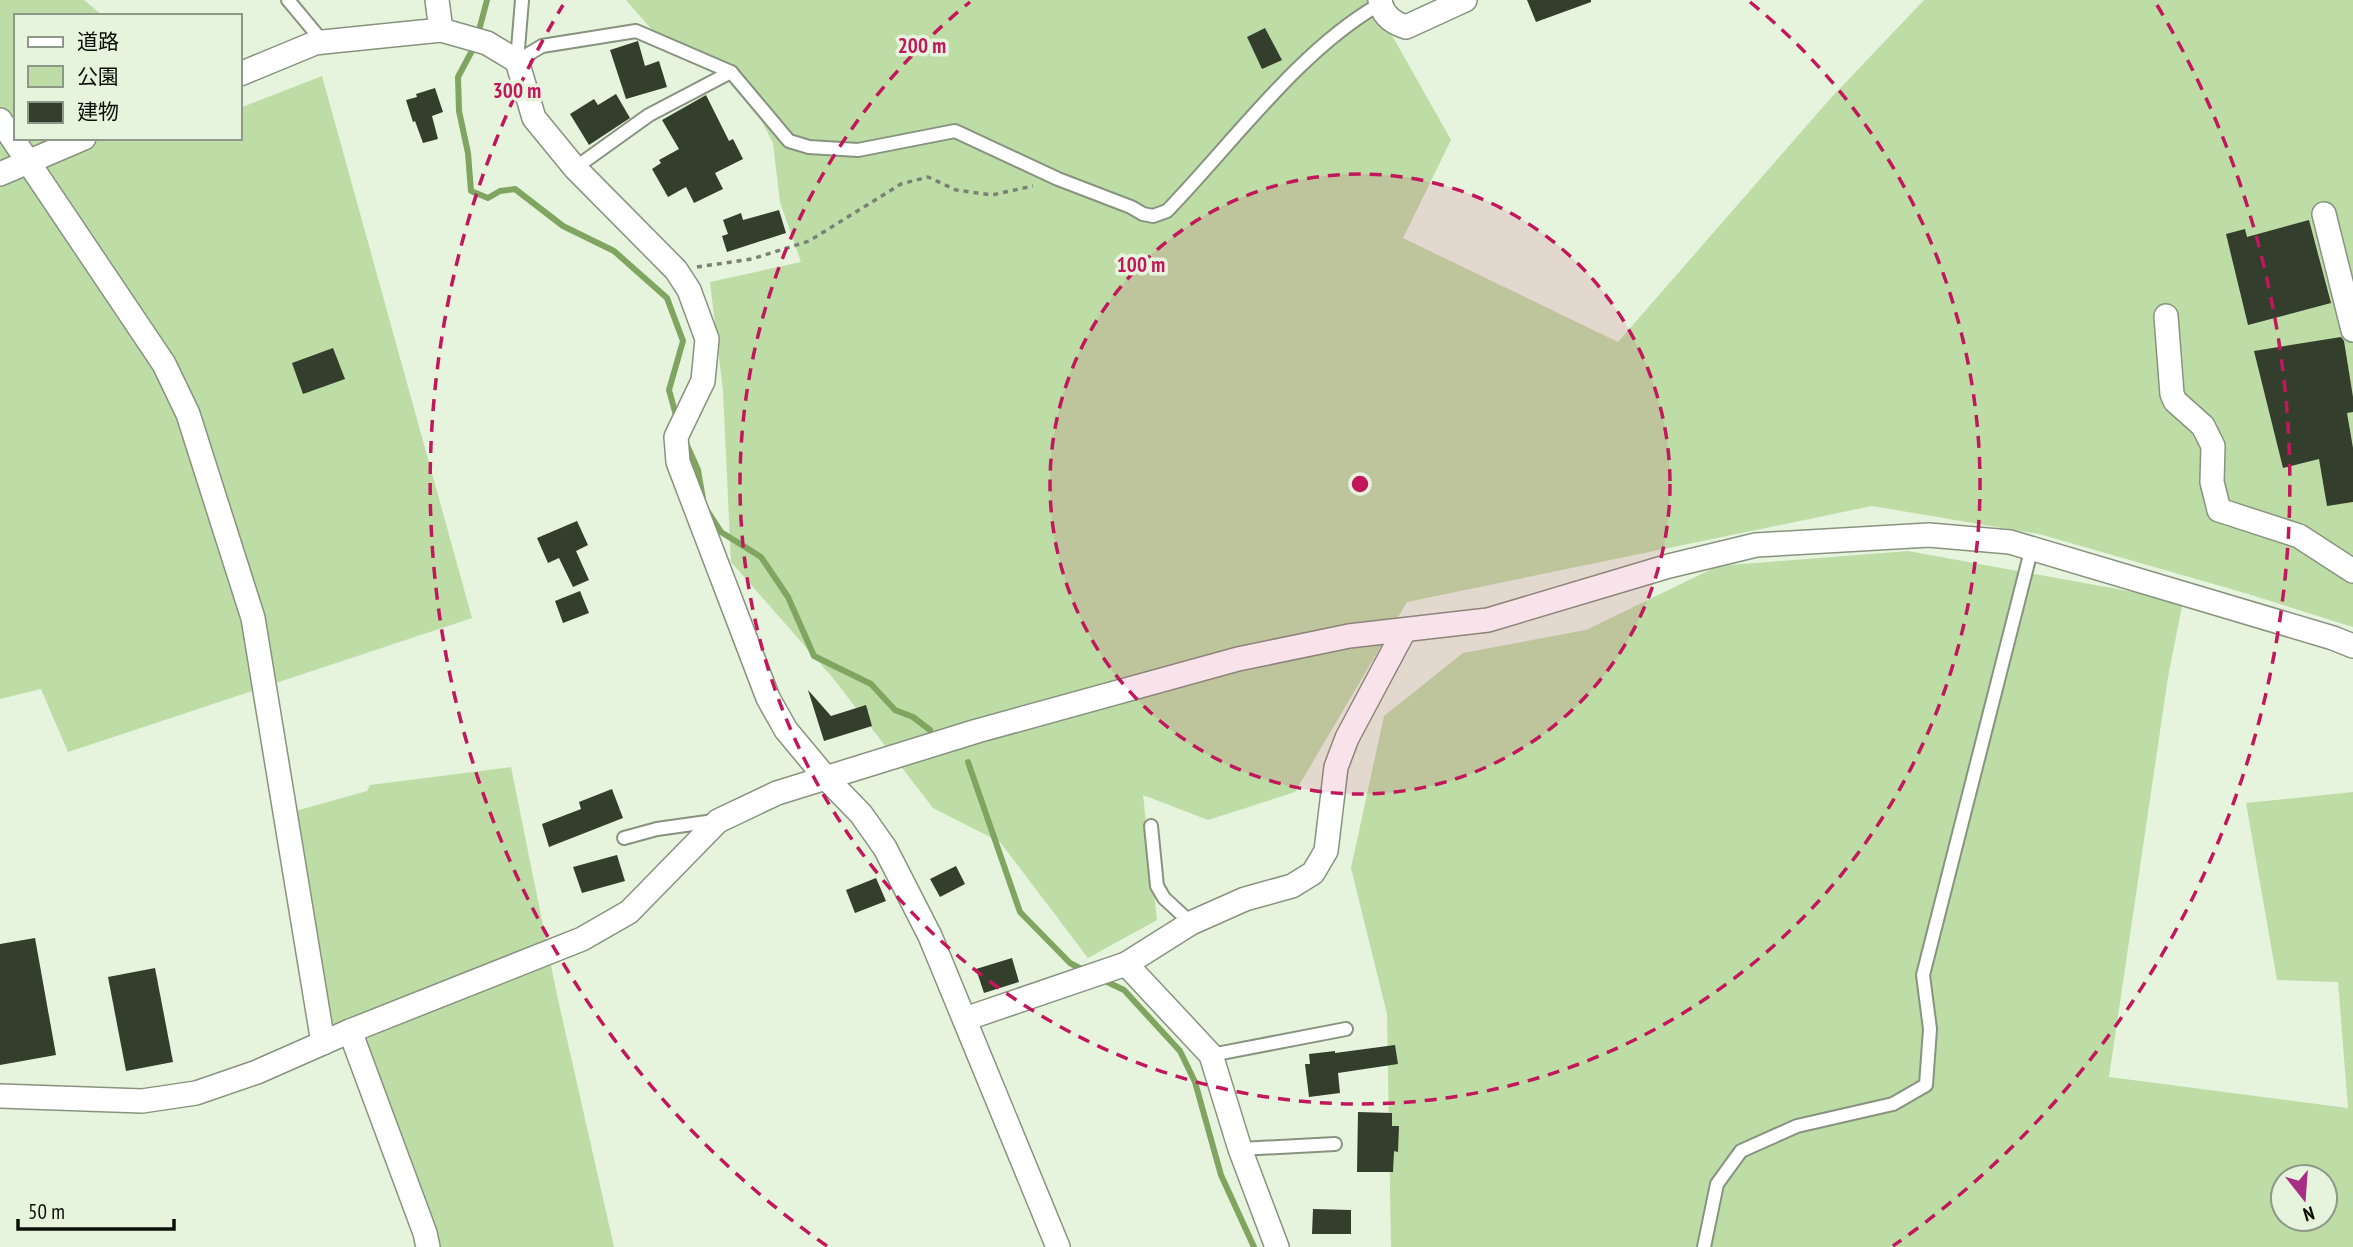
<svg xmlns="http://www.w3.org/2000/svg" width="2353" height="1247" font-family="'PT Sans Narrow','Noto Sans JP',sans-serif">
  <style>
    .green { fill: #bddca6; fill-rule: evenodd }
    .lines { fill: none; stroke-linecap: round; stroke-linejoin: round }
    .stream { stroke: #7fa560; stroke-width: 6 }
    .building { fill: #343e2c }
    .lane-casing { stroke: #87937f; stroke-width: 16 }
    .street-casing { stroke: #87937f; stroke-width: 26 }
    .path { stroke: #798273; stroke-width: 3.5; stroke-dasharray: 5 5; stroke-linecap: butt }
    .lane { stroke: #fff; stroke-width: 12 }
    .street { stroke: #fff; stroke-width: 23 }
    .ring { fill: none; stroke: #c2185b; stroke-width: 3.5; stroke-dasharray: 12 9 }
    .centre { fill: #c2185b; stroke: #e6f3dd; stroke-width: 3.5 }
    .ring-label { font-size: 21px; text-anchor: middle; font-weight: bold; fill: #c2185b; stroke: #e6f3dd; stroke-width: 7; stroke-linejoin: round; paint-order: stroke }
  </style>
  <rect width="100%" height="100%" fill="#e6f3dd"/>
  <g class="green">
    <path d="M0,0H84L103,16H16V138H240V108L322,76L472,618L68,752L41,689L0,699Z"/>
    <path d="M626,0H1379L1385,23L1451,140L1403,238L1618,342L1829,100L1924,0H2353V627L2245,593L2039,534L1872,506L1407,602L1295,792L1208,820L1143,795L1157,920L1088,958L1000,842L933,808L833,678L731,562L723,391L710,282L801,262L780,202L773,143L735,70L660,39Z"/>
    <path d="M1908,551L2183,601L2168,677L2109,1077L2348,1108L2338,982L2277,980L2246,803L2353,792V1247H1391L1387,1014L1351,868L1384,716L1463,653L1586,630L1718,566ZM2283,1177H2325V1219H2283Z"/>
    <path d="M511,767L557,995L614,1247H420L350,1031L327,1041L285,814L367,791L370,785Z"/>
  </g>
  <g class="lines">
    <g class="stream">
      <path d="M478,34L487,0"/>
      <path d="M475,45L458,77L459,111L468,153L471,191L488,198L500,191L515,189L563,226L614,251L667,298L683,341L669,390L677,419"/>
      <path d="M686,443L698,470L703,499"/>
      <path d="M708,512L721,532L761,557L788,597L814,656L871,684L895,710L913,717L930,730"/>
      <path d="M968,762L1020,912L1070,963L1087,972"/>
      <path d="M1103,980L1124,990L1180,1051L1195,1082L1221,1175L1254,1247"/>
    </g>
  </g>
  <g class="building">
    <path d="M1527,0H1591V2L1536,22Z"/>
    <path d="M1265,28L1282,60L1262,69L1247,37Z"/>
    <path d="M638,41L645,66L659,61L667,87L626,99L610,50Z"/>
    <path d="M435,88L443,112L432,116L438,139L423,143L415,121L413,122L406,100L417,97L416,94Z"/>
    <path d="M616,94L630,118L589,145L570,114L594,99L598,105Z"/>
    <path d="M706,95L729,141L733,139L743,159L715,173L723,189L694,203L686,187L668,197L652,169L661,163L659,160L679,149L662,120Z"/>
    <path d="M779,210L786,233L727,252L722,236L728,234L723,220L741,213L743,220Z"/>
    <path d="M2309,220L2331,303L2248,325L2226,234L2245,229L2247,237Z"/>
    <path d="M2341,337L2344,341L2353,397V412L2347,413L2353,448V502L2327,506L2319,459L2283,468L2254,351Z"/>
    <path d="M333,348L345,379L303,394L292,363Z"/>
    <path d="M577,521L588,545L576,551L589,580L573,587L559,558L548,563L537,538Z"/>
    <path d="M580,591L589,613L563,623L555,601Z"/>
    <path d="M808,690L831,716L866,705L872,726L824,741Z"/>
    <path d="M612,789L623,818L549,847L542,824L581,809L579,802Z"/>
    <path d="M617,855L625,881L582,893L573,867Z"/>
    <path d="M956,866L965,884L940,897L930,879Z"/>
    <path d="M876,878L886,901L855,913L846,890Z"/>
    <path d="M35,938L56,1055L0,1065V944Z"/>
    <path d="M1012,958L1019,982L984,993L976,969Z"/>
    <path d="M155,968L173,1062L126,1071L108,977Z"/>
    <path d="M1395,1045L1398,1064L1338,1073L1340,1093L1309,1097L1305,1064H1310L1309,1054L1335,1051V1053Z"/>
    <path d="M1358,1112L1392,1113V1126H1399L1398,1152L1394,1151L1393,1172H1357Z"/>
    <path d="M1313,1209L1351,1210V1234H1312Z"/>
  </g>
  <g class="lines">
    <g class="lane-casing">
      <g id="lane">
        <path d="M288,0L323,42"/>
        <path d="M517,61L542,46L636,31L731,72L789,141L809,147L858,150L955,131L1058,179L1131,207L1143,214L1153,216L1167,211C1232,144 1299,50 1380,4"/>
        <path d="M517,61L522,0"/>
        <path d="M575,168L649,115L731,72"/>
        <path d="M1151,826L1157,886L1164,898L1191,923"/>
        <path d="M624,838L657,829L714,821"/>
        <path d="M1211,1055L1346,1029"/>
        <path d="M1240,1149L1335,1144"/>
        <path d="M1704,1247L1717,1184L1741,1151L1797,1126L1893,1104L1926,1085L1930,1029L1923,975L2032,547"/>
      </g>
    </g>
    <g class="street-casing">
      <g id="street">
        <path d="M437,0L441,30"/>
        <path d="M1380,0C1382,15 1393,23 1406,27L1465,0"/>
        <path d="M240,74L315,43L323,42L441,30L487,43L517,61L534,118L575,168L676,270L689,290L707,339L703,381L676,437L678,462L768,698L786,730L826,778L861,814L885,848L930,936L1058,1247"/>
        <path d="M0,120L164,364L188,414L253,618L323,1043"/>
        <path d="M0,174L84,138"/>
        <path d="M2324,214L2353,330"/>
        <path d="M2166,316L2172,394L2175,401L2203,426L2213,446L2212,482L2219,510L2299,536L2353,571"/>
        <path d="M1126,964L1211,1055L1240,1149L1277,1247"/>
        <path d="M965,1019L1126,964L1191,923L1245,899L1292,886L1313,873L1326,851L1336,767L1347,738L1404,631"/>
        <path d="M350,1031L425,1233L428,1247"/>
        <path d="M0,1096L142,1101L196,1093L257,1072L350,1031L582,939L629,912L718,821L777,793L977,731L1238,659L1349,636L1488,620L1669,566L1756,545L1929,535L2010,542L2333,638L2353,646"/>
      </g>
    </g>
    <path class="path" d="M697,267L752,259L809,241L901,184L928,177L956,190L992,195L1033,186"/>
    <use href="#lane" class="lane"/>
    <use href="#street" class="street"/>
  </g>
  <circle cx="1360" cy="484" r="310" fill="#c2185b" fill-opacity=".12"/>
  <g class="ring">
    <circle cx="1360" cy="484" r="310"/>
    <path d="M1750 2A620 620 0 1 1 970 2"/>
    <path d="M827 1246A930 930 0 0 1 563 5M2157 5A930 930 0 0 1 1893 1246"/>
  </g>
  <circle cx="1360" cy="484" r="10" class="centre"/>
  <g class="ring-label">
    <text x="922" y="53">200 m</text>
    <text x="517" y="98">300 m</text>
    <text x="1141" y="272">100 m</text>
  </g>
  <rect x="14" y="14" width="228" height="126" fill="#e6f3dd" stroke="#8e9888" stroke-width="2"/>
  <rect x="28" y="37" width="35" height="10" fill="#ffffff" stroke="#8e9888" stroke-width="2"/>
  <text x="77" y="49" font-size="21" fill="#0b0f08">道路</text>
  <rect x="28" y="66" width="35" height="21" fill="#bddca6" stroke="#8e9888" stroke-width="2"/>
  <text x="77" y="84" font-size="21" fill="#0b0f08">公園</text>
  <rect x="28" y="102" width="35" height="21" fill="#343e2c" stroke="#8e9888" stroke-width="2"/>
  <text x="77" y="119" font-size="21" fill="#0b0f08">建物</text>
  <g transform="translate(2304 1198) rotate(163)"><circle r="33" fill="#e6f3dd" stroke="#8e9888" stroke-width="2"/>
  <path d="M0-5L12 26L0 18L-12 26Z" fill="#a72e83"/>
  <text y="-10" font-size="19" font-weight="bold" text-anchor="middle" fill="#0b0f08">N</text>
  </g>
  <path d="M18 1219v10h156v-10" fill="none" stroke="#0b0f08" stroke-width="3.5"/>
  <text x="28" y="1219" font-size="21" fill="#0b0f08" stroke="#e6f3dd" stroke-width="5" paint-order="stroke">50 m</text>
</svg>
